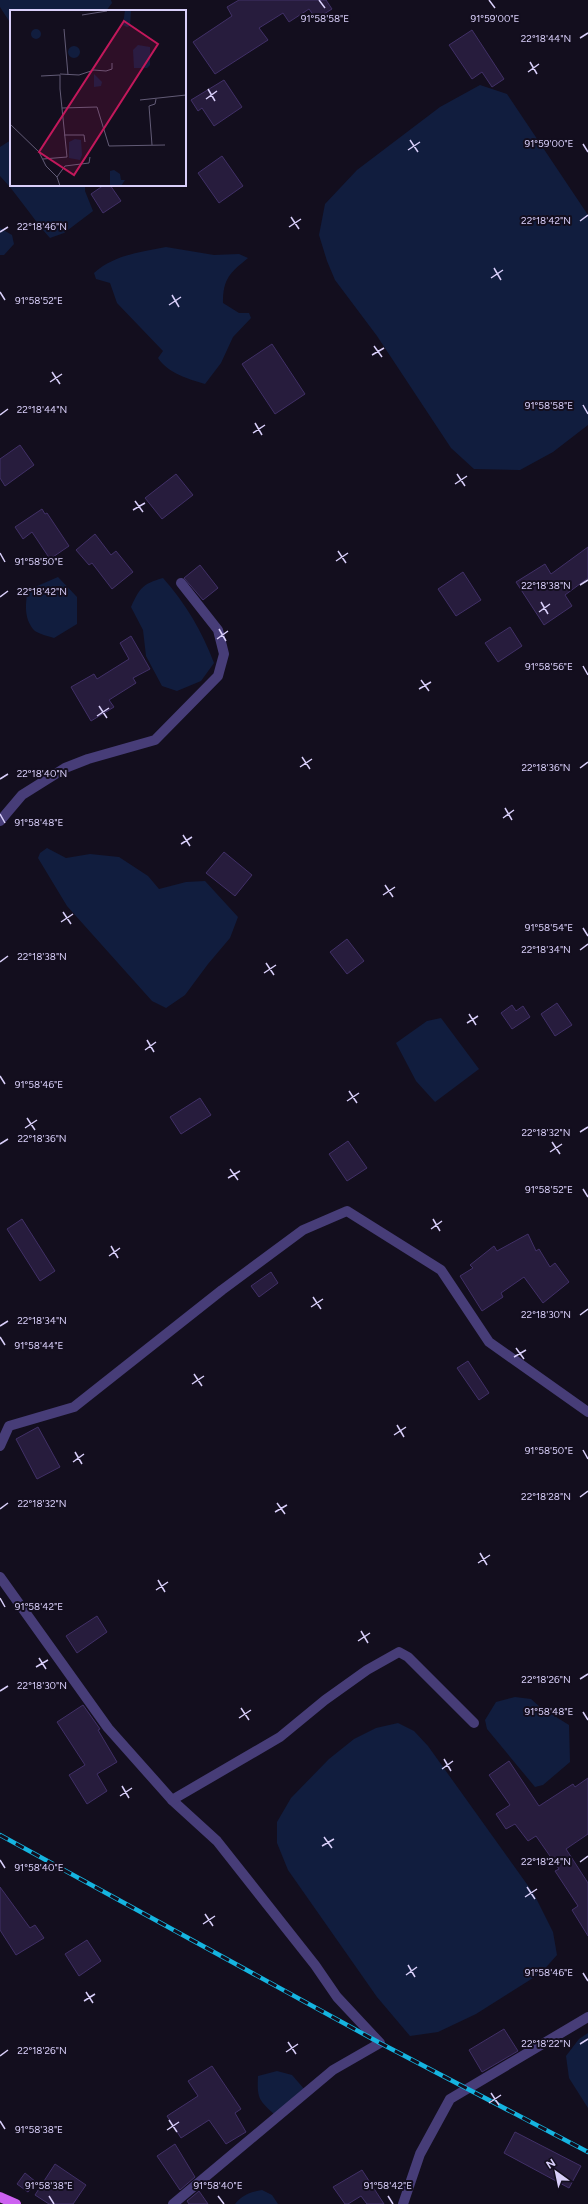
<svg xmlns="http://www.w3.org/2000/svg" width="588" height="2204" font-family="Figtree,sans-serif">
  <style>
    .water { fill: #111d3e }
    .building { fill: #271c3d; stroke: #413067 }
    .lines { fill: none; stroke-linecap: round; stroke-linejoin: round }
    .minor { stroke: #473d78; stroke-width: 10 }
    .major { stroke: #cc61f0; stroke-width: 10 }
    .rail-casing { stroke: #15b4e0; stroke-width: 4.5 }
    .rail { stroke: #130e1e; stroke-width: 3; stroke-dasharray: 9; stroke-linecap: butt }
    .ticks { fill: none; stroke: #d9cffa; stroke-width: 1.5 }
    .inset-road { fill: none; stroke: #625b76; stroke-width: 1 }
    .view { fill: #c2185b; fill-opacity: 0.15; stroke: #c2185b; stroke-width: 2 }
    .inset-edge { fill: none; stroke: #d9cffa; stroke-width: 2 }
    .ticks-label { font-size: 10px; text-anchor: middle; fill: #d9cffa; stroke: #130e1e; stroke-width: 4; stroke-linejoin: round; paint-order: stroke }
  </style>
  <rect width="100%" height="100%" fill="#130e1e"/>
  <g class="water">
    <path d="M0,0H111L112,3L106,11H11V24L0,7Z"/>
    <path d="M480,85L507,94L588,215V425L553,452L520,470L474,469L451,448L377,336L335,280L327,261L319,235L325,204L357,170L440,107Z"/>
    <path d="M11,140V185H85V191L93,211L64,233L50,238C32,218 19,196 0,176V147Z"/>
    <path d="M0,228L12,235L14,244L4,255H0Z"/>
    <path d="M166,247L214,255L239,254L248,258C230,273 223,278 223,303L239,313H249L251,318L233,337L221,363L205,384C188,379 168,373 158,358L163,351L117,303L110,283L96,279L94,273C114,255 140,252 166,247Z"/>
    <path d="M58,577L77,597V624L54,638C48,636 39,634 35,631C24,620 25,604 28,590Z"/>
    <path d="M163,578C186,604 202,631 214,663L201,681L177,691L162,686L146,656L143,630L131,607C140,588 142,584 163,578Z"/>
    <path d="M47,848L66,858L90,854L119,857L148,876L159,889L186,882L205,881L238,917L230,938L208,964L185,995L166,1008L152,1001L67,906L38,858L40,853Z"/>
    <path d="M441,1018L479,1069L435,1102L416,1081L396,1043L427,1021Z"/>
    <path d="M515,1697L531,1699L540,1707L569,1725L570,1762L543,1785L535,1787L487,1729L485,1720L496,1702Z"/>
    <path d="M398,1723L414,1731L428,1746L534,1894L553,1932L557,1955L541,1973L476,2014L438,2032L410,2036L377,1997L288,1870L277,1843V1822L291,1798L329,1759L354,1739L376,1728Z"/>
    <path d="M588,2033V2108L569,2078L566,2056L579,2039Z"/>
    <path d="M277,2071L292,2075L305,2090L274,2114C258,2100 257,2097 258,2076Z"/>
    <path d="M262,2190L272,2195L278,2204H235C242,2195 250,2192 262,2190Z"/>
  </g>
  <g class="building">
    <path d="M239,0H326L332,9L316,19L309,9L289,22L283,13L259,28L268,40L215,74L193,42L232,16L227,7Z"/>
    <path d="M472,30L504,79L492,87L482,72L472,79L449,45Z"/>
    <path d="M224,80L242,107L214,126L202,108L198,111L191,100Z"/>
    <path d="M222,156L243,186L219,203L198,173Z"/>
    <path d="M104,185H110L121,201L103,213L91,194Z"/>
    <path d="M272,344L305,394L275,414L242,364Z"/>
    <path d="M20,445L34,465L5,486L0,478V459Z"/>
    <path d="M176,474L193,495L162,519L145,498Z"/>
    <path d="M42,509L45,514L47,513L69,546L50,559L32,532L23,539L15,527Z"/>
    <path d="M95,534L111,555L116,551L133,572L112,589L92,563L89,565L76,550Z"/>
    <path d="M588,547V578L565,595L572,606L544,625L516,582L545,564L551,574Z"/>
    <path d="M200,565L218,588L203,600L184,578Z"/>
    <path d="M463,572L481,600L456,616L438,589Z"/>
    <path d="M510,627L522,646L498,662L485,643Z"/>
    <path d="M131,636L150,669L133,678L136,683L109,700L114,707L91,721L71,687L94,674L97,679L129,659L120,643Z"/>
    <path d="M224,852L252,875L235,896L206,873Z"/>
    <path d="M347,939L364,961L347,974L330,952Z"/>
    <path d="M557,1003L572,1025L555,1036L541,1014Z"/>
    <path d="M512,1005L516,1011L523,1006L530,1017L512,1029L501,1013Z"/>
    <path d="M200,1098L211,1115L181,1134L170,1117Z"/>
    <path d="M348,1141L367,1168L347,1181L329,1154Z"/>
    <path d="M22,1219L55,1271L40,1281L7,1229Z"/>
    <path d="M528,1234L536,1251L539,1249L550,1267L555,1263L569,1282L543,1303L524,1277L501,1293L503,1297L482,1311L460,1276L473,1268L470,1265L494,1246L497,1251Z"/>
    <path d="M271,1272L278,1283L259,1297L251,1286Z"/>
    <path d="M468,1361L489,1393L479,1400L457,1368Z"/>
    <path d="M38,1427L60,1467L37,1479L16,1439Z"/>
    <path d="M97,1616L107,1632L77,1653L66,1636Z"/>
    <path d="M83,1705L100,1729L98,1730L117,1762L97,1774L107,1791L87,1804L69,1775L85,1765L57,1722Z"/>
    <path d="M509,1761L539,1806L573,1784L575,1787L588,1778V1834L566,1849L588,1883V1936L572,1910L578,1906L555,1871L559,1869L536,1836L528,1841L515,1824L506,1829L496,1814L510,1805L489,1775Z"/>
    <path d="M0,1887L30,1928L35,1925L44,1938L16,1955L0,1930Z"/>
    <path d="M87,1940L101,1961L79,1976L65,1954Z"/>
    <path d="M504,2029L518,2051L482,2072L469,2050Z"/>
    <path d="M212,2066L241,2109L235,2113L246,2132L226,2144L209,2120L181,2138L167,2116L198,2096L188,2081Z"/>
    <path d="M515,2132L581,2166L569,2188L504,2153Z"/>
    <path d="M175,2144L195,2177L180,2190L157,2156Z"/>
    <path d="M55,2164L86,2185L73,2204H49L35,2195Z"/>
    <path d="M362,2170L384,2204H367L361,2196L348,2204H345L333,2187Z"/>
    <path d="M25,2173L36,2182L28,2192L17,2184Z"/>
    <path d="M199,2191L208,2204H189L187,2201Z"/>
  </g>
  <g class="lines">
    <g class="minor">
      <path d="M0,821L22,795L65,768L88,759L155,740L218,676L224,654L218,630L181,583"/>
      <path d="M0,1446L9,1426L74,1407L222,1290L303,1230L347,1211L441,1270L489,1342L588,1412"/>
      <path d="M0,1577L108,1728L172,1800L217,1841L315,1965L337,1997L380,2043L333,2070L173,2204"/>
      <path d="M172,1800L280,1737L325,1700L367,1670L399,1652L408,1657L474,1723"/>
      <path d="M403,2204L420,2154L450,2099L588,2017"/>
    </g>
    <path class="major" d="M0,2197L16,2204"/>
    <g class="rail-casing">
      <path id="rail" d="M0,1835L380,2043L588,2152"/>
    </g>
    <use href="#rail" class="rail"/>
  </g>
  <path class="ticks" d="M319,0L325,8M489,0L495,8M580,38L588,33M530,62L537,74M528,72L539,64M208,89L215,101M206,99L217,91M410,140L418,152M583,144L588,152M408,150L420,142M291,217L299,229M580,221L588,215M289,227L301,219M0,232L8,227M494,268L501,280M491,278L503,270M0,292L5,300M172,295L179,307M169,305L181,297M374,346L382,357M372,355L384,348M52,372L60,384M50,382L62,374M583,405L588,414M0,415L8,409M255,423L262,435M253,433L265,425M457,474L465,486M455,484L467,476M135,501L143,512M133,510L145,503M338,551L346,563M0,553L5,562M336,561L348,553M580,585L588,580M0,597L8,591M541,602L548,614M539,612L550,604M219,629L226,641M217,639L228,631M583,666L588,675M421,680L429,691M419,689L431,682M99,706L107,718M97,716L109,708M302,757L310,769M300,767L312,759M580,768L588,762M0,779L8,774M505,808L512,820M0,814L5,823M503,818L514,810M183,835L190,846M181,844L192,837M385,885L393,897M383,895L395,887M63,912L71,924M61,922L73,914M583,928L588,936M580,950L588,944M0,962L8,956M266,963L274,975M264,973L276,965M469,1014L476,1025M467,1023L478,1016M147,1040L154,1052M145,1050L156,1042M0,1076L5,1084M349,1091L357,1103M347,1101L359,1093M27,1118L35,1130M25,1128L37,1120M580,1132L588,1127M552,1142L560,1154M0,1144L8,1139M550,1152L562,1144M230,1169L238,1180M228,1178L240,1171M583,1189L588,1197M433,1219L440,1231M431,1229L442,1221M111,1246L118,1258M109,1256L120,1248M313,1297L321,1309M311,1307L323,1299M580,1315L588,1309M0,1326L8,1321M0,1337L5,1345M516,1348L524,1359M514,1357L526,1350M194,1374L202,1386M192,1384L204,1376M397,1425L404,1437M394,1435L406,1427M583,1450L588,1459M75,1452L82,1464M73,1462L84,1454M580,1497L588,1491M277,1503L285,1514M0,1509L8,1503M275,1512L287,1505M480,1553L487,1565M478,1563L490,1555M158,1580L165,1592M156,1590L168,1582M0,1598L5,1607M361,1631L368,1643M358,1641L370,1633M39,1658L46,1669M36,1667L48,1660M580,1679L588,1674M0,1691L8,1686M241,1708L249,1720M583,1712L588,1720M239,1718L251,1710M444,1759L451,1771M442,1769L453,1761M122,1786L129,1798M120,1796L132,1788M324,1837L332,1848M322,1846L334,1839M0,1860L5,1868M580,1862L588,1856M527,1887L535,1899M525,1897L537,1889M205,1914L213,1926M203,1924L215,1916M408,1965L415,1977M583,1973L588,1981M406,1975L417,1967M86,1992L93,2003M84,2001L95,1994M288,2042L296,2054M580,2044L588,2039M286,2052L298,2044M0,2056L8,2050M491,2093L499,2105M489,2103L501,2095M169,2120L177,2132M0,2121L5,2129M167,2130L179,2122M49,2196L54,2204M218,2196L224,2204M388,2196L393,2204"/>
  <g transform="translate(10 10)">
    <rect width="176" height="176" fill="#130e1e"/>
    <path d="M115,0H121L120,16L117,17L113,15ZM21 24a5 5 0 1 1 10 0a5 5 0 1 1-10 0ZM128,35L140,37V55L137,58H124L123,40ZM58 42a6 6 0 1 1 12 0a6 6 0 1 1-12 0ZM84,64L92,72L91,76L84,77ZM65,129L71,130L72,145L70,150L59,148V132ZM104,160L110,164L111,170H115L111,176H100V161Z" fill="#111d3e"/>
    <path class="inset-road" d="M72,5L97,1M54,19L58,65M50,64L69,65L84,60L96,61L102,59V53M31,66L50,65V79L57,147L33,149M130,90L176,85M52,98L87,97L99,136L155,135M0,114L29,142L36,156L47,167L50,176M54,125H74L75,132M142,135L139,96L145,94L146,89M47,167L55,156L79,153L80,147"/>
    <path class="view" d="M114,11L148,34L64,165L29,142Z"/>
    <rect width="176" height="176" class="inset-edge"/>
  </g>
  <g class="ticks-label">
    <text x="325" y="22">91°58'58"E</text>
    <text x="495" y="22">91°59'00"E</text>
    <text x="546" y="42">22°18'44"N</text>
    <text x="549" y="147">91°59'00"E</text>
    <text x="546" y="224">22°18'42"N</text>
    <text x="42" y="230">22°18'46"N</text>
    <text x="39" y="304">91°58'52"E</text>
    <text x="549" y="409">91°58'58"E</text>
    <text x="42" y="413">22°18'44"N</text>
    <text x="39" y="565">91°58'50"E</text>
    <text x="546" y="589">22°18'38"N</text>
    <text x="42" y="595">22°18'42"N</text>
    <text x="549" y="670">91°58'56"E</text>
    <text x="546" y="771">22°18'36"N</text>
    <text x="42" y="777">22°18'40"N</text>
    <text x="39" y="826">91°58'48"E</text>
    <text x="549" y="931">91°58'54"E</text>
    <text x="546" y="953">22°18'34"N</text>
    <text x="42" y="960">22°18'38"N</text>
    <text x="39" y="1088">91°58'46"E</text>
    <text x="546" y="1136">22°18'32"N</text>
    <text x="42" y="1142">22°18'36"N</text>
    <text x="549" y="1193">91°58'52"E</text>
    <text x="546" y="1318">22°18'30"N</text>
    <text x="42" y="1324">22°18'34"N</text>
    <text x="39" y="1349">91°58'44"E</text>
    <text x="549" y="1454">91°58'50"E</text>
    <text x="546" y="1500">22°18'28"N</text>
    <text x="42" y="1507">22°18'32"N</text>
    <text x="39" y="1610">91°58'42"E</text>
    <text x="546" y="1683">22°18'26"N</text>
    <text x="42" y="1689">22°18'30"N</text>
    <text x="549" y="1715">91°58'48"E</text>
    <text x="546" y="1865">22°18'24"N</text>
    <text x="39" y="1871">91°58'40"E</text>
    <text x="549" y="1976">91°58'46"E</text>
    <text x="546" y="2047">22°18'22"N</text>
    <text x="42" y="2054">22°18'26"N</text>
    <text x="39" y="2133">91°58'38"E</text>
    <text x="49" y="2189">91°58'38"E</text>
    <text x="218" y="2189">91°58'40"E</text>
    <text x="388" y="2189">91°58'42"E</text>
  </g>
  <g transform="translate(556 2172) rotate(327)" stroke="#130e1e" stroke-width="3" paint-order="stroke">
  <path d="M0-3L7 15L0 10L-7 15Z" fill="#d9cffa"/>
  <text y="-6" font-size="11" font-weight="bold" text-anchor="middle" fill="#d9cffa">N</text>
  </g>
</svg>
